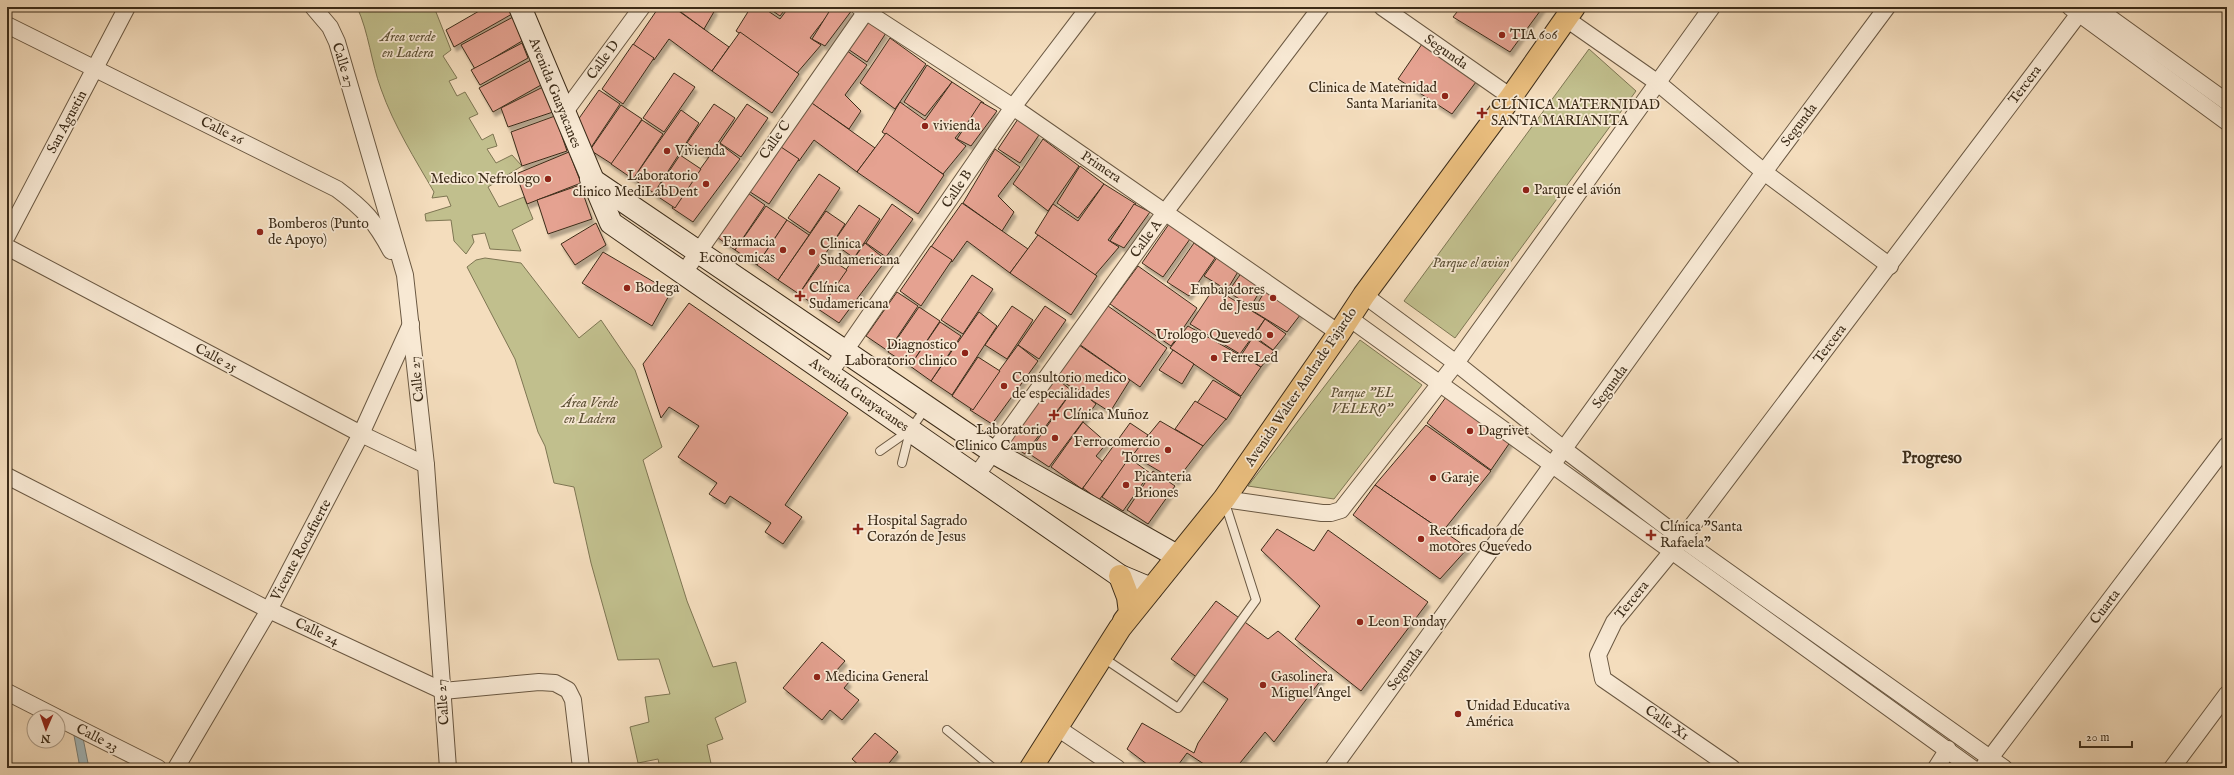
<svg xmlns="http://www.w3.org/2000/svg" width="2234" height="775" font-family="'IM FELL English',serif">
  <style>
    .green { fill: #c1bf8d; stroke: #7e7653 }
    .water { fill: #a2b8bc; stroke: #79807b }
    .building { fill: #e5a291; stroke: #3c2c19; filter: url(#shadow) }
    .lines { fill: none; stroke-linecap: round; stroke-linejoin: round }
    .lane-casing { stroke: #6a5842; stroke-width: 10 }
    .street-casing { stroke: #6a5842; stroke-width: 18 }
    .secondary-casing { stroke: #3c2c19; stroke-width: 24 }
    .primary-casing { stroke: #3c2c19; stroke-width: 24 }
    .lane { stroke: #f8e9d4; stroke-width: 8 }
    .street { stroke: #f8e9d4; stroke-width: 16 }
    .secondary { stroke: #f8e9d4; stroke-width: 22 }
    .primary { stroke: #eabe7e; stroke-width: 22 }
    .poi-dot { fill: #8f2418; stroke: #f8e9d4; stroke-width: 1.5 }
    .labels { text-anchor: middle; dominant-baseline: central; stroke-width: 3.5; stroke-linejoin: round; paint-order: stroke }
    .poi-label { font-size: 14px; fill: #3c2c19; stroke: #f8e9d4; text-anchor: start }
    .park-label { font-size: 14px; font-style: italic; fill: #5d5136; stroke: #f8e9d4 }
    .street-label { font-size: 14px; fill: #3c2c19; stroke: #f8e9d4 }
    .quarter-label { font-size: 16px; font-weight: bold; fill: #3c2c19; stroke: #f8e9d4 }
  </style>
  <defs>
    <filter id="shadow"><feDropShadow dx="2.5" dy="4.5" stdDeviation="1" flood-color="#0004"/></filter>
  </defs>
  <rect width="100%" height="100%" fill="#f4ddbd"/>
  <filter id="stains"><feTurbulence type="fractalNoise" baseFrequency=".005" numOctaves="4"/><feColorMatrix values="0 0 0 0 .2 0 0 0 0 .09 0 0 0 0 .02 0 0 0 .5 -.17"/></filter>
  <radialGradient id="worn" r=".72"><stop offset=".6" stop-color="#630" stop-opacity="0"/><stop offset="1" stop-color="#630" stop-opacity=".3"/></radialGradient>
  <g class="green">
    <path d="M357,7H434L451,50L443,56L457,78L449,81L457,96L465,92L478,114L469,118L482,140L493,134L497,146L487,149L496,163L512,155L522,166L488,187L499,207L524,197L533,219L512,230L521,251L490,249L485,233L472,235L474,242L466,254L454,241L451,220L426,221L425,214L451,206L447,196L432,198L434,192C415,159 394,126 381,89C371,62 369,33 357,7Z"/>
    <path d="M1589,49L1636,91L1455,338L1404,301Z"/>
    <path d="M485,258L521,263L579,338L601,320L635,370L662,447L643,460L687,601L713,667L736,662L746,702L715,718L723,739L707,745L712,768H660L658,759L638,763L630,727L649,722L645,697L670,694L659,659L618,660L591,563L574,487L554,483L545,446L538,432L515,359L467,267L476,260Z"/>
    <path d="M1360,340L1422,385L1334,499L1248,486Z"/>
  </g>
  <path class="water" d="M80,723L89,768H80L73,730Z"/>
  <g class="building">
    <path d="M486,7H509L512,14L454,47L446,30Z"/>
    <path d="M659,7H673L729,47L712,71L669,39L654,60L633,45Z"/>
    <path d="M674,7H712L715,10L704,29Z"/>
    <path d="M751,7H762L780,19L789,7H834L810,38L821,45L797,73L736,31Z"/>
    <path d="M767,7H787L780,16Z"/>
    <path d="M832,7H845L852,10L825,46L812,39Z"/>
    <path d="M1461,7H1543L1510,52L1453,17Z"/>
    <path d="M513,17L522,41L475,69L461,45Z"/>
    <path d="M865,18L886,33L867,62L845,47Z"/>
    <path d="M740,32L799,74L772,113L712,71Z"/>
    <path d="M890,38L926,64L895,109L860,83Z"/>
    <path d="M522,43L528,58L480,85L471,70Z"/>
    <path d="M633,44L654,58L623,104L602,89Z"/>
    <path d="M1422,44L1479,78L1452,114L1398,79Z"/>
    <path d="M843,48L867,65L845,95L861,111L849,129L810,102Z"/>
    <path d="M531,60L541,85L493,112L479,88Z"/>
    <path d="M927,65L952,82L925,116L904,102Z"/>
    <path d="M674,73L695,87L664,132L643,118Z"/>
    <path d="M952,82L984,103L955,138L966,146L943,174L882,132L900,102L925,120Z"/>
    <path d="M543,87L553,112L508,127L501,108Z"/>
    <path d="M599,90L620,104L590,149L568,134Z"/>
    <path d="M809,101L875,148L857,172L814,140L799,161L778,146Z"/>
    <path d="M981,102L997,111L971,146L957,139Z"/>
    <path d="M714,104L735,118L708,157L687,143Z"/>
    <path d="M747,104L768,118L741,157L720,143Z"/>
    <path d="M621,105L642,119L612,164L590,150Z"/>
    <path d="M681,110L699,123L654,193L633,179Z"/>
    <path d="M555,116L567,151L522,166L511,132Z"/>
    <path d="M1018,119L1039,135L1020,163L998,149Z"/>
    <path d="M642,120L663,134L633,179L611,164Z"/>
    <path d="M886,133L944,175L918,214L857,172Z"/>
    <path d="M1043,139L1079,166L1048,211L1013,184Z"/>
    <path d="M719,143L740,159L693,222L672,208Z"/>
    <path d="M778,145L799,159L769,204L747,190Z"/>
    <path d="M995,149L1020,167L998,196L1014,212L1002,231L963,203Z"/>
    <path d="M569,152L581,183L527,204L516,174Z"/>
    <path d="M680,155L701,169L675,208L654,194Z"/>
    <path d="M1080,166L1104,184L1078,218L1057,203Z"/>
    <path d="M819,174L840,188L810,233L788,218Z"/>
    <path d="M1104,184L1136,204L1108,240L1119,247L1095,275L1035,233L1053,204L1078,221Z"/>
    <path d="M580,185L592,219L548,234L537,200Z"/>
    <path d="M745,191L765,205L735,250L714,235Z"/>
    <path d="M962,203L1028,249L1010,273L967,241L952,262L931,247Z"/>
    <path d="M892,204L913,219L886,257L866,243Z"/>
    <path d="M1134,204L1150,212L1124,248L1110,241Z"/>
    <path d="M859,205L880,219L854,258L833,243Z"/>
    <path d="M766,206L787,220L757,265L735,250Z"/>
    <path d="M826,211L845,224L799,294L778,280Z"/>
    <path d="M787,220L809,235L778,280L757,265Z"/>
    <path d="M596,223L606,245L575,265L561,244Z"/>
    <path d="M1169,224L1190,239L1163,277L1142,263Z"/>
    <path d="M1038,235L1097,276L1071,315L1010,273Z"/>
    <path d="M865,243L886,260L839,323L818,309Z"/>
    <path d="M1194,243L1215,258L1189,296L1167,282Z"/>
    <path d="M931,246L952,260L921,306L900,291Z"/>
    <path d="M603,252L671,292L652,326L582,283Z"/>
    <path d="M826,256L847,270L820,309L799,294Z"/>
    <path d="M1218,256L1239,270L1227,290L1204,276Z"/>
    <path d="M1138,266L1197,308L1171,346L1110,304Z"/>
    <path d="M1242,272L1263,286L1251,306L1228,292Z"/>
    <path d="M972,275L993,289L963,334L941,320Z"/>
    <path d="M1268,286L1304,310L1287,332L1253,311Z"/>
    <path d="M1214,288L1265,319L1240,354L1190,324Z"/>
    <path d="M897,292L918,306L888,351L866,336Z"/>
    <path d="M689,303L848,413L785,505L802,517L783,544L765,532L771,523L730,496L725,504L709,494L717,483L678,457L699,426L669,407L661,418L643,364Z"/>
    <path d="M1012,306L1033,320L1007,359L985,345Z"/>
    <path d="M1045,306L1066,320L1039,359L1018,345Z"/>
    <path d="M1108,306L1167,348L1140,387L1079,344Z"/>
    <path d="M919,307L940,321L910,366L888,352Z"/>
    <path d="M979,312L997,326L952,395L931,381Z"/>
    <path d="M1265,319L1286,334L1273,350L1254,336Z"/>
    <path d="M940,322L961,336L931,381L910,366Z"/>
    <path d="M1188,326L1261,367L1241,396L1170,348Z"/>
    <path d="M1253,337L1274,351L1261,367L1242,354Z"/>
    <path d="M1018,345L1038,361L992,424L970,410Z"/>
    <path d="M1079,345L1130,380L1110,412L1051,374Z"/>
    <path d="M1173,350L1194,364L1182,384L1159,370Z"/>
    <path d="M978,357L1000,371L973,410L952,396Z"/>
    <path d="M1051,374L1072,391L1025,454L1004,440Z"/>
    <path d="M1213,380L1241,397L1226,420L1197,403Z"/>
    <path d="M1075,387L1096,404L1049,467L1028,453Z"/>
    <path d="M1449,393L1513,438L1491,470L1427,423Z"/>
    <path d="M1195,401L1226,419L1203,446L1175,429Z"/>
    <path d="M1160,421L1203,446L1176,481L1132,455Z"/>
    <path d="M1083,422L1107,443L1096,456L1103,462L1082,489L1051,467Z"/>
    <path d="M1130,423L1148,435L1099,500L1083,488Z"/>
    <path d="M1426,425L1491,471L1443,531L1375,485Z"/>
    <path d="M1129,458L1150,473L1123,511L1102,497Z"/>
    <path d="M1153,471L1175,486L1148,524L1127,510Z"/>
    <path d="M1375,485L1468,548L1440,579L1353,515Z"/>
    <path d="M1277,529L1314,551L1328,530L1428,602L1361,691L1295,639L1320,606L1261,550Z"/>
    <path d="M1216,601L1268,639L1278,631L1327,672L1274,742L1265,732L1236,768H1210L1187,753L1176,768H1152L1127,749L1142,723L1194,753L1198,743L1228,699L1171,659Z"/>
    <path d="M822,642L845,661L836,671L849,682L844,688L859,700L842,720L830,710L822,720L783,688Z"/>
    <path d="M875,733L898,752L885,768H862L852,759Z"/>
  </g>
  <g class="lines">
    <g class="lane-casing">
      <g id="lane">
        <path d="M880,451L910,430L926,408"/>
        <path d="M902,463L910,431"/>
        <path d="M1102,657L1178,708L1256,600L1225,503"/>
        <path d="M947,730L993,768"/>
      </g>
    </g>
    <g class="street-casing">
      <g id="street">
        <path d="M313,7L330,27L337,42L405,275L426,465L448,768"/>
        <path d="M859,7L1013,107L1339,333"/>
        <path d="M1382,7L1511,97"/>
        <path d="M2070,7L2227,122"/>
        <path d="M2095,7L2227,102"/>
        <path d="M1565,18L1658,83L1764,172L1890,266"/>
        <path d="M7,25L337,189C364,209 375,221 391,251"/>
        <path d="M564,113L642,7"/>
        <path d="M7,236L127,7"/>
        <path d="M7,247L361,434L426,465"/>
        <path d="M683,274L869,7"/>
        <path d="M1364,295L1456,363L1565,450L1682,539L2004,768"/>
        <path d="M1349,318L1972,768"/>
        <path d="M829,374L1013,107L1089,7"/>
        <path d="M7,476L269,610L443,691L539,682L555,683L568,690L573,700L581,768"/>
        <path d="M976,476L1166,211L1321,7"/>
        <path d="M1224,499L1322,513H1331L1341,510L1456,363L1712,7"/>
        <path d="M7,692L56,717"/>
        <path d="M58,718L158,768"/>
        <path d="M1056,727L1117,768"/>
        <path d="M1984,766L2227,445"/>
        <path d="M176,768L269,610L361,434L411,324"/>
        <path d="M1333,768L1764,172L1887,7"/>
        <path d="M1732,768L1603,679L1598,655L1614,622L1682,539L2084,7"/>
        <path d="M1936,768L1948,749"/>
        <path d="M2172,768L2227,694"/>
      </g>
    </g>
    <g class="secondary-casing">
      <g id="secondary">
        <path d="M520,7L611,223L1120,576L1151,589"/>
        <path d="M591,179L993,452L1177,556"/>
      </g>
    </g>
    <g class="primary-casing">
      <g id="primary">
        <path d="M1120,576L1128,597L1130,613L1124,621"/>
        <path d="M1031,768L1120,628L1224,499L1339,333L1364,295L1511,97L1574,7"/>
      </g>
    </g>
    <use href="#lane" class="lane"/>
    <use href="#street" class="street"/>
    <use href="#secondary" class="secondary"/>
    <use href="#primary" class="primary"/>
  </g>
  <g class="poi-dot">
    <circle cx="1502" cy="35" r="4"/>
    <circle cx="1445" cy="96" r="4"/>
    <path d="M1480 107h4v4h4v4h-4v4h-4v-4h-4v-4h4z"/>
    <circle cx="925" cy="126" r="4"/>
    <circle cx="667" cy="151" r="4"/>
    <circle cx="548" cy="179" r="4"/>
    <circle cx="706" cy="184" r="4"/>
    <circle cx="1526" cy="190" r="4"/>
    <circle cx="260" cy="232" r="4"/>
    <circle cx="783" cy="250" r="4"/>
    <circle cx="812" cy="252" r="4"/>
    <circle cx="627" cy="288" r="4"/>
    <path d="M798 290h4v4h4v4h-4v4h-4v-4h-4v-4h4z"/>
    <circle cx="1273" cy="298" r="4"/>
    <circle cx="1270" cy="335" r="4"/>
    <circle cx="965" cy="353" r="4"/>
    <circle cx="1214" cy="358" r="4"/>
    <circle cx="1004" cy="386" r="4"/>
    <path d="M1052 409h4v4h4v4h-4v4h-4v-4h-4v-4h4z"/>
    <circle cx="1470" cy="431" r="4"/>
    <circle cx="1055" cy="438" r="4"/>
    <circle cx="1168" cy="450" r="4"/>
    <circle cx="1433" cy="478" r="4"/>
    <circle cx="1126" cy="485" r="4"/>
    <path d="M856 523h4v4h4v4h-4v4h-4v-4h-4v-4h4z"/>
    <path d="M1649 529h4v4h4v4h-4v4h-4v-4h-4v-4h4z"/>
    <circle cx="1421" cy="539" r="4"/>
    <circle cx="1360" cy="622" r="4"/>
    <circle cx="817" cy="677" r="4"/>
    <circle cx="1263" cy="685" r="4"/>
    <circle cx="1458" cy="714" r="4"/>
  </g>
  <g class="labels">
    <g class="poi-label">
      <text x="1510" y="35">TIA 606</text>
      <text x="1437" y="88" text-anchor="end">Clinica de Maternidad<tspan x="1437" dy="16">Santa Marianita</tspan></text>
      <text x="1491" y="105">CLÍNICA MATERNIDAD<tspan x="1491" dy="16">SANTA MARIANITA</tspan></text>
      <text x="933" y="126">vivienda</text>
      <text x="675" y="151">Vivienda</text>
      <text x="698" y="176" text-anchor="end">Laboratorio<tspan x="698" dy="16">clinico MediLabDent</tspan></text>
      <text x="540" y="179" text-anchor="end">Medico Nefrologo</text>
      <text x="1534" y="190">Parque el avión</text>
      <text x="268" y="224">Bomberos (Punto<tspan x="268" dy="16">de Apoyo)</tspan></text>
      <text x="775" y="242" text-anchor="end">Farmacia<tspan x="775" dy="16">Econocmicas</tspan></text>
      <text x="820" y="244">Clinica<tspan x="820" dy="16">Sudamericana</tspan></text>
      <text x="635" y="288">Bodega</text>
      <text x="809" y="288">Clínica<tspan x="809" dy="16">Sudamericana</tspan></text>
      <text x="1265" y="290" text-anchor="end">Embajadores<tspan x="1265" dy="16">de Jesus</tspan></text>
      <text x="1262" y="335" text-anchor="end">Urologo Quevedo</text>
      <text x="957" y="345" text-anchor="end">Diagnostico<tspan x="957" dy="16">Laboratorio clinico</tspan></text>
      <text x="1222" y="358">FerreLed</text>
      <text x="1012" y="378">Consultorio medico<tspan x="1012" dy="16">de especialidades</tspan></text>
      <text x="1063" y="415">Clínica Muñoz</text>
      <text x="1047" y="430" text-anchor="end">Laboratorio<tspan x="1047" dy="16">Clinico Campus</tspan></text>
      <text x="1478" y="431">Dagrivet</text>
      <text x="1160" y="442" text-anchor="end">Ferrocomercio<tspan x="1160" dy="16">Torres</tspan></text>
      <text x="1134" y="477">Picanteria<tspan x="1134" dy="16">Briones</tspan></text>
      <text x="1441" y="478">Garaje</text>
      <text x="867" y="521">Hospital Sagrado<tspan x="867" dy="16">Corazón de Jesus</tspan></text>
      <text x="1660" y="527">Clínica "Santa<tspan x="1660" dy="16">Rafaela"</tspan></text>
      <text x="1429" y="531">Rectificadora de<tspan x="1429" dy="16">motores Quevedo</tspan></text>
      <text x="1368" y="622">Leon Fonday</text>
      <text x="825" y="677">Medicina General</text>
      <text x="1271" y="677">Gasolinera<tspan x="1271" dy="16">Miguel Angel</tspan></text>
      <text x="1466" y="706">Unidad Educativa<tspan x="1466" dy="16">América</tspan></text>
    </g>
    <g class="park-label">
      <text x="408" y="37">Área verde<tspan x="408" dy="16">en Ladera</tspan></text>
      <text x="1471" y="263">Parque el avion</text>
      <text x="1362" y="393">Parque "EL<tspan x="1362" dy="16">VELERO"</tspan></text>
      <text x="590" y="403">Área Verde<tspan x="590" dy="16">en Ladera</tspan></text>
    </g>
    <g class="street-label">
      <text transform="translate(1446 52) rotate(35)">Segunda</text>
      <text transform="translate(603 60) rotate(-54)">Calle D</text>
      <text transform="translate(343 65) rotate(73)">Calle 27</text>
      <text transform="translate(2025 85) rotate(-53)">Tercera</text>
      <text transform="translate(555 93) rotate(68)">Avenida Guayacanes</text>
      <text transform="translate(67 122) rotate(-62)">San Agustin</text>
      <text transform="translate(1799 125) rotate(-53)">Segunda</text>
      <text transform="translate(222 131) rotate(27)">Calle 26</text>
      <text transform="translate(775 140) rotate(-55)">Calle C</text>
      <text transform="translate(1101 167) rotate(34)">Primera</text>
      <text transform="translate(957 189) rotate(-56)">Calle B</text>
      <text transform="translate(1146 239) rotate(-54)">Calle A</text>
      <text transform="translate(1830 344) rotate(-53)">Tercera</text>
      <text transform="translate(216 358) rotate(28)">Calle 25</text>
      <text transform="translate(417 379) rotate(-96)">Calle 27</text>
      <text transform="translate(1301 387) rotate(-56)">Avenida Walter Andrade Fajardo</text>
      <text transform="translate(1610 387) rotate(-54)">Segunda</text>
      <text transform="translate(859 395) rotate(35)">Avenida Guayacanes</text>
      <text transform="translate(301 550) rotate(-62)">Vicente Rocafuerte</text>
      <text transform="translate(1632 600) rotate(-51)">Tercera</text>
      <text transform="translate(2105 607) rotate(-53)">Cuarta</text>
      <text transform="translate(317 632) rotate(25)">Calle 24</text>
      <text transform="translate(1405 669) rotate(-54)">Segunda</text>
      <text transform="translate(443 702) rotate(-94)">Calle 27</text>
      <text transform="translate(1667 723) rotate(35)">Calle X1</text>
      <text transform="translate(97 738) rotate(27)">Calle 23</text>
    </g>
    <g class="quarter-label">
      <text x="1932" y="459">Progreso</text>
    </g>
  </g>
  <rect width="2234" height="775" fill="none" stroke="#f4ddbd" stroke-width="24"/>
  <rect x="8" y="8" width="2218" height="759" fill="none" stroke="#3c2c19" stroke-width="2"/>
  <rect x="12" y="12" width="2210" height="751" fill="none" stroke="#3c2c19"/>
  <g transform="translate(46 729) rotate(182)"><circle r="19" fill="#f8e9d4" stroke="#ad9d89"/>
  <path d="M0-3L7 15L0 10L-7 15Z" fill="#8f2418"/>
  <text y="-6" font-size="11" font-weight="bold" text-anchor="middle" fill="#3c2c19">N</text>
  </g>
  <path d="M2080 741v6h52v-6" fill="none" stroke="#3c2c19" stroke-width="2"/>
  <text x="2086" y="741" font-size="12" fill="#3c2c19" stroke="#f8e9d4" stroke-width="3" paint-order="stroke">20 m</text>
  <rect width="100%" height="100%" filter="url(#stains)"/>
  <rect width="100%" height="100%" fill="url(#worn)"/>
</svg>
